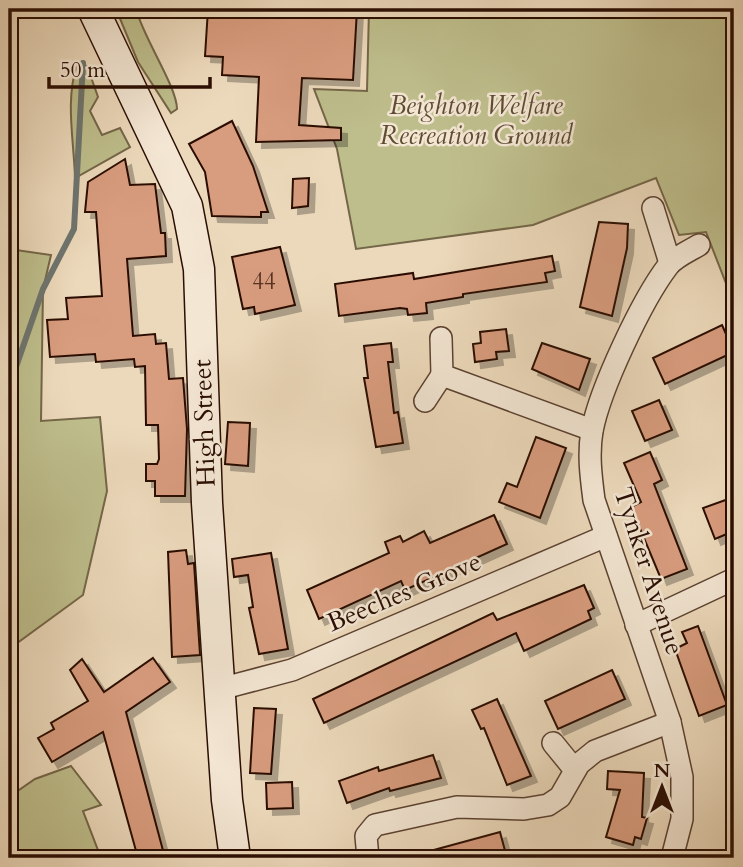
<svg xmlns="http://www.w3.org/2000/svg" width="743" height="867" font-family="Cardo,serif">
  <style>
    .green { fill: #bebe8c; stroke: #746648; stroke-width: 2 }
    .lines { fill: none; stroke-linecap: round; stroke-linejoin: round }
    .stream { stroke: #6e756f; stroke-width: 6 }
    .building { fill: #d89c7e; stroke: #2b0e03; stroke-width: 2; filter: url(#shadow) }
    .street-casing { stroke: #5b4131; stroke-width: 24 }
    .secondary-casing { stroke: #2b0e03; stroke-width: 33 }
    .street { stroke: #f3e6d3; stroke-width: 21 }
    .secondary { stroke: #f3e6d3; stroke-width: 30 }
    .labels { text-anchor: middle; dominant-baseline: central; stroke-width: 5; stroke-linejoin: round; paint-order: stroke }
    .number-label { font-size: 23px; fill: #563222 }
    .park-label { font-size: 26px; font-style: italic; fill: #5e4c33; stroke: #f3e6d3 }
    .street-label { font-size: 26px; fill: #2b0e03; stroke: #f3e6d3 }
  </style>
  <defs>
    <filter id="shadow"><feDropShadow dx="6" dy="6" stdDeviation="0" flood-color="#0004"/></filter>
  </defs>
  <rect width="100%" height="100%" fill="#ecd9bb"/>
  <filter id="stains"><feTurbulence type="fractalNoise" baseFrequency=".00286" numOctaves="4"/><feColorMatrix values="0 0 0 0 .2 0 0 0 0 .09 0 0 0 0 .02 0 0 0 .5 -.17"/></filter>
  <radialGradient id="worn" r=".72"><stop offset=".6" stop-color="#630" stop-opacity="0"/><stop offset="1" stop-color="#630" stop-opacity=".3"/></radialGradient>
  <g class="green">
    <path d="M116,9H136C143,37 177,87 177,109L171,113L138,62Z"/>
    <path d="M369,9H734V304L706,232L679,235L656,178L533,225L356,249L337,149L314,89L367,91Z"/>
    <path d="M77,65L87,66L98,97L90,111L102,135L120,128L130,147L75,178C74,141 65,100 77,65Z"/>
    <path d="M9,249L51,255L43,289L41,421L100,417L107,491L83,595L9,649Z"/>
    <path d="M71,766L101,805L83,811L101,858H9V797L35,779Z"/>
  </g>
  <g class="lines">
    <path class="stream" d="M9,387L43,289L74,229L83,63"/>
  </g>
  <g class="building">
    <path d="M208,9L325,14V9H357L353,80L302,78L299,125L341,128V140L256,142L259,77L222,75L223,57L205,56Z"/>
    <path d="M232,121L253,166L268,212H261V217L212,216L205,172L189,144Z"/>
    <path d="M125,159L130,185L155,184L161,233H165L166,256L127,259L133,336L155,334L156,344L166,343L169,379L183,378L187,429L185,496H155V481H146V464H157L159,459L158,425H146L145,366L135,367L134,359L96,362L95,354L50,357L47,320L68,319L66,298L102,296L96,212H85L88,182Z"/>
    <path d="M309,178L308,206L292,208L293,179Z"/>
    <path d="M599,222L628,224L627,248L612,316L580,307Z"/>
    <path d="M280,247L295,305L255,314L254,307L243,309L232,257Z"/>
    <path d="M552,256L555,271L545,273L547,282L463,294V297L426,303L427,313L408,315L407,309L400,308L339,316L335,284L413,273L414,279Z"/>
    <path d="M722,325L734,352L665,384L653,358Z"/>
    <path d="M506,329L509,351L496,352L497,359L475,362L473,344L481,343L480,332Z"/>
    <path d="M391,343L393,362H388L394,413L398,412L403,443L376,447L364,378H368L364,346Z"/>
    <path d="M542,343L590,359L579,390L532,369Z"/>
    <path d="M659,400L672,430L645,441L632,411Z"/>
    <path d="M228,422L250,423L248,466L225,464Z"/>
    <path d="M536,437L566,448L540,518L499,502L507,483L517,487Z"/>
    <path d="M650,452L662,480L654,484L687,569L661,579L631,507L641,502L624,463Z"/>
    <path d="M734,497V531L715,539L703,508Z"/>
    <path d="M494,515L507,544L405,590L401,581L319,619L307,590L389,553L385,542L400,536L403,542L424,531L430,543Z"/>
    <path d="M186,550L188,564L194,563L200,655L172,657L168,552Z"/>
    <path d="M271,553L288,649L259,654L249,608L253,607L248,575L234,577L232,559Z"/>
    <path d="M584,585L594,608L588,611L591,619L524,651L516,633L324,723L313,699L493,613L497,620Z"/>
    <path d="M698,626L727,705L699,716L675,649L687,643L682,632Z"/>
    <path d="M153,658L170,682L126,712L165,858H138L103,732L52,762L38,738L54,729L51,723L88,701L70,670L82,659L104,692Z"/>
    <path d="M612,670L625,699L558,729L545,701Z"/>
    <path d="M497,699L531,776L507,785L484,728L481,729L472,710Z"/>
    <path d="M254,708L276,709L271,774L250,773Z"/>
    <path d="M433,755L441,778L390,791L389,788L347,803L339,781L378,767L379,771Z"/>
    <path d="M608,771L644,773L642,817L647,818L641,839L635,837L633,845L606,837L620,790L607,789Z"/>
    <path d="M292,782L293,808L267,809L266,783Z"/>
    <path d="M500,832L507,858H420L419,854Z"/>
  </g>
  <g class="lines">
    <g class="street-casing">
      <g id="street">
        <path d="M653,208L670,263"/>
        <path d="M441,338L442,375L592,430"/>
        <path d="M425,401L442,375"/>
        <path d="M636,625L734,579"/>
        <path d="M220,689L292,670L606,536"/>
        <path d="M553,743L575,770"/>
        <path d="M368,858L366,836L375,825L457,807L524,809L548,805L560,797L579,764L595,751L670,722"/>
        <path d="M672,858L682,819V777L670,722L594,500C591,477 588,454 592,431C600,389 642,300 668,266C675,257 689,251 699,245"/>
      </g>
    </g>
    <g class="secondary-casing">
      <path id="secondary" d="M93,9L187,206L199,269L207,503L227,800L235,858"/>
    </g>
    <use href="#street" class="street"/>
    <use href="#secondary" class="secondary"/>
  </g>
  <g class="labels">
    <g class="number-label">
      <text x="264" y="281">44</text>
    </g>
    <g class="park-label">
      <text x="476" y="105">Beighton Welfare<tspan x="476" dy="30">Recreation Ground</tspan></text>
    </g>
    <g class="street-label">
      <text transform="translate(204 423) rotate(-92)">High Street</text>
      <text transform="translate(649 571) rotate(72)">Tynker Avenue</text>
      <text transform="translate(404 592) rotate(-23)">Beeches Grove</text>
    </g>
  </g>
  <rect width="743" height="867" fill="none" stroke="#ecd9bb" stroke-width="35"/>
  <rect x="10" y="10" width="722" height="846" fill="none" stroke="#2b0e03" stroke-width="3.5"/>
  <rect x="18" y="18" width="708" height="832" fill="none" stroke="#2b0e03" stroke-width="2"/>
  <g transform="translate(662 787)" stroke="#f3e6d3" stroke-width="5" paint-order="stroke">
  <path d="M0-5L12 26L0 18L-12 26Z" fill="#2b0e03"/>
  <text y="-10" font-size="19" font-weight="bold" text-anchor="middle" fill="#2b0e03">N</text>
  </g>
  <path d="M49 77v10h161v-10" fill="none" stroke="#2b0e03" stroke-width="3.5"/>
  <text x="60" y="77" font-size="21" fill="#2b0e03" stroke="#f3e6d3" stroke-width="5" paint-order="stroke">50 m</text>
  <rect width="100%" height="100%" filter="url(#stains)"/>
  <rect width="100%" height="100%" fill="url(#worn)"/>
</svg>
